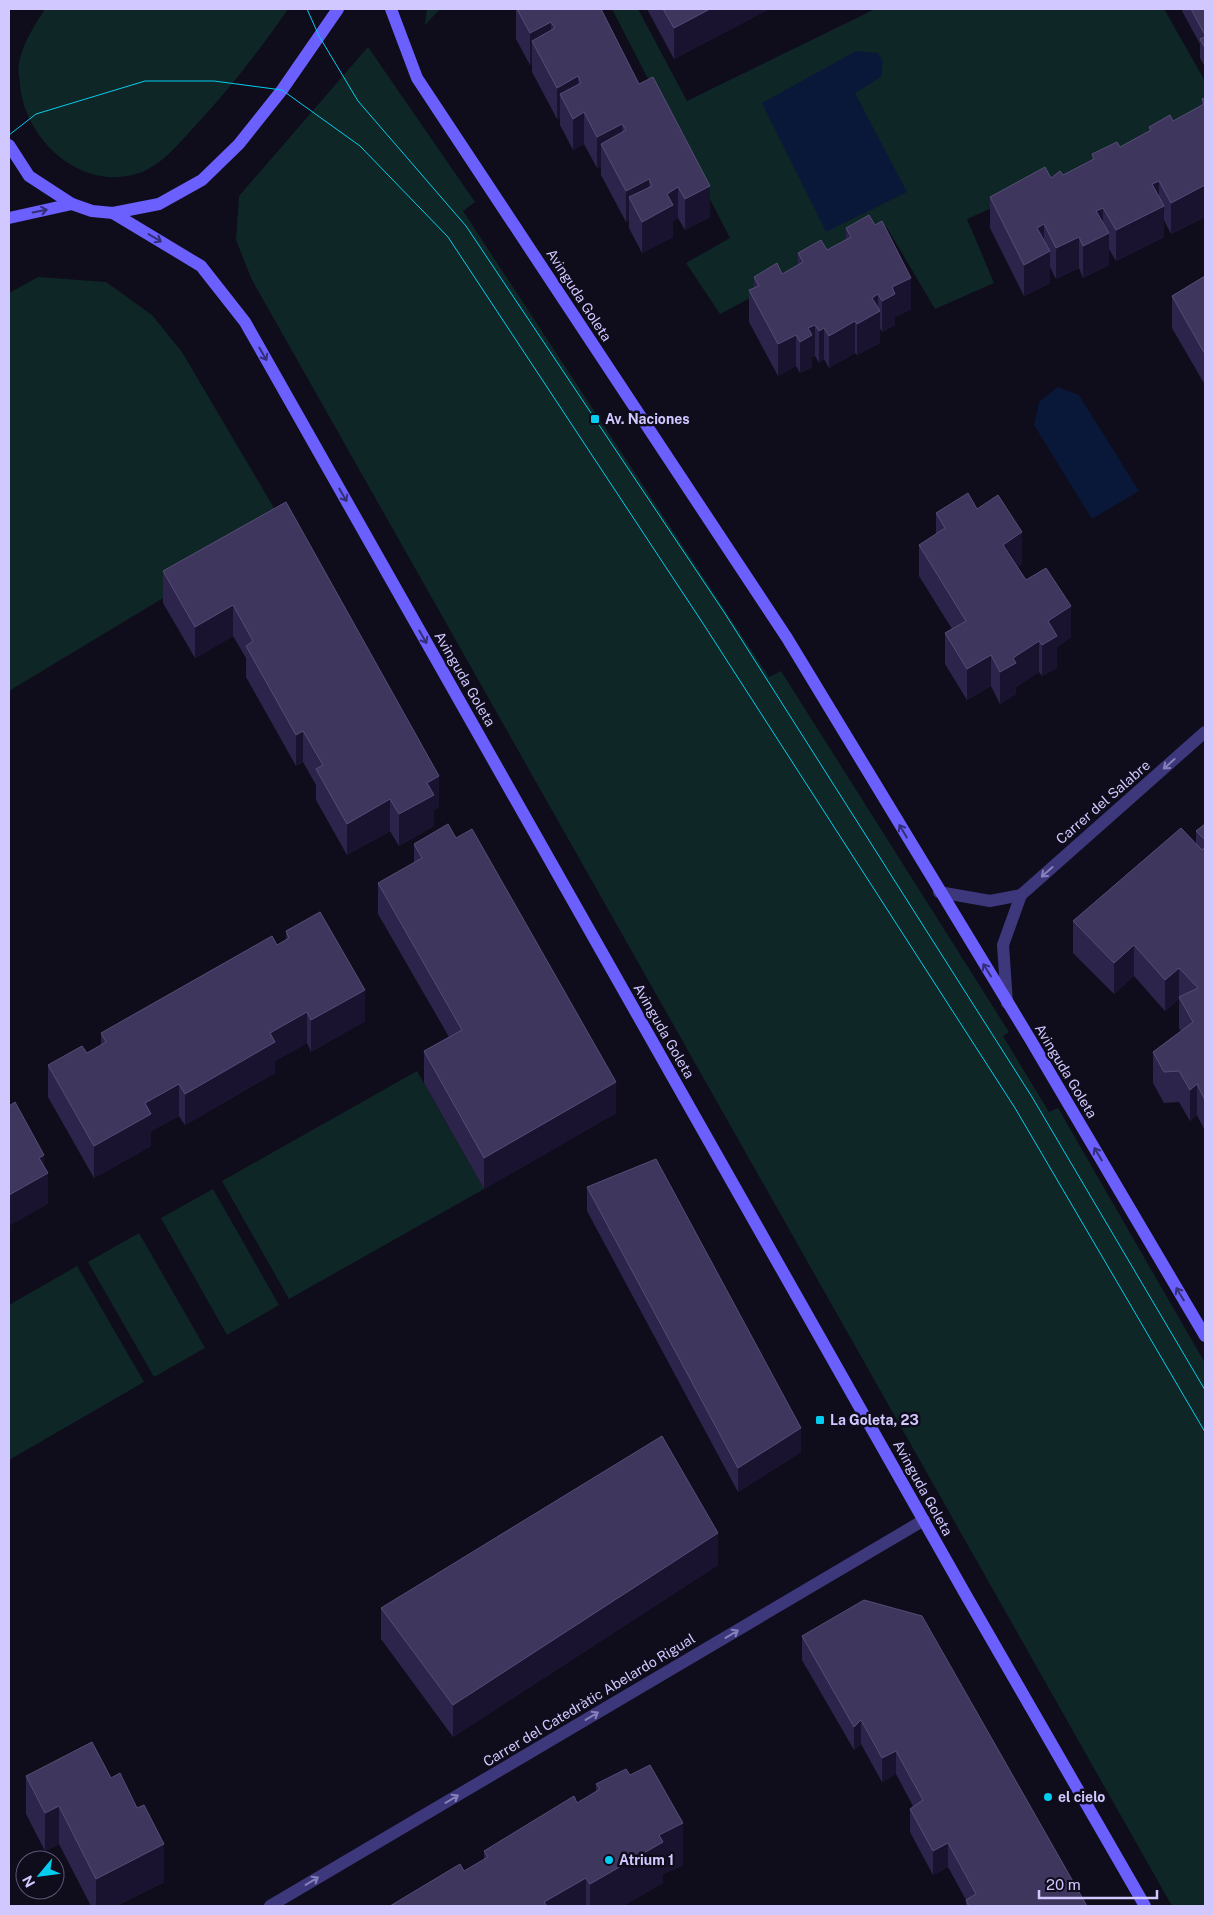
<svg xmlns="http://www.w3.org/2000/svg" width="1214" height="1915" font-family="'Public Sans',sans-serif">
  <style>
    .green { fill: #0f2626 }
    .water { fill: #091838 }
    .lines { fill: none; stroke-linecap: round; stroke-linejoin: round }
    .minor { stroke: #3d377b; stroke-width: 12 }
    .secondary { stroke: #6b60fd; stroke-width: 12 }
    .tram { stroke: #04cdef; stroke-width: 1 }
    .wall { fill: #2d244b }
    .shaded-wall { fill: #1a1330 }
    .building { fill: #3f365e; stroke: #564d77 }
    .oneway { stroke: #342e76 }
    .oneway2 { stroke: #8680bc }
    .poi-dot { fill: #04cdef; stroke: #0f0c1c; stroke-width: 2 }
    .labels { text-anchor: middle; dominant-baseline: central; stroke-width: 5; stroke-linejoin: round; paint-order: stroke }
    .street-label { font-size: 14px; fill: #d0c8fe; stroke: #0f0c1c }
    .poi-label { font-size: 14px; font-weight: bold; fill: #d0c8fe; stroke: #0f0c1c; text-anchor: start }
  </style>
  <rect width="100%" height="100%" fill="#0f0c1c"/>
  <g class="green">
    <path d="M45,9H288C260,50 230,88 196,125C180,142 164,163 142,172C84,194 26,142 20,86C20,79 17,70 19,63C23,43 34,26 45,9Z"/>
    <path d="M427,9H440L425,25Z"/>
    <path d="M612,9H638L687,101L875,9H1164L1205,81V114L967,219L994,283L935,309L886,226L720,314L686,263L730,238Z"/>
    <path d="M368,47L475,202L463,211L769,677L781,671L1009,1032L1003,1036L1049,1112L1058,1108L1205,1363V1906H1172L252,280L236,240L239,196Z"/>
    <path d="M38,277L106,282L152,315L182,352L284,525L9,691V293Z"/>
    <path d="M417,1071L484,1189L289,1299L222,1181Z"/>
    <path d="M213,1189L279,1305L227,1335L161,1218Z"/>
    <path d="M139,1233L205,1348L154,1377L88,1262Z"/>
    <path d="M77,1266L144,1382L9,1460V1305Z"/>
  </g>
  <g class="water">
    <path d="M856,51L878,53L883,62L881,77L855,93L907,192L826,232L762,103Z"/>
    <path d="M1058,387L1079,395L1139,491L1092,519L1034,425L1039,402Z"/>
  </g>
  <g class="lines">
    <g class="minor">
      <path d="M939,892L990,901L1021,895L1205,732"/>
      <path d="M1007,1003L1003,945L1021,895"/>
      <path d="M270,1906L924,1520"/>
    </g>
    <g class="secondary">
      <path d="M391,9L417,78L787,638L1030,1039L1205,1336"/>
      <path d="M9,145L29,176L72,204L92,211L113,213L159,204L202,180L239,144L282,90L338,9"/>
      <path d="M113,213L201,266L245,322L967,1597L1145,1906"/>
      <path d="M9,218L72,204"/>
    </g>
    <g class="tram">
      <path d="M307,9L319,36L358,101L466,226L724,612L1032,1097L1205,1390"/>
      <path d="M9,135L36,114L145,81H214L282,90L360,146L448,237L704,625L1015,1108L1205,1432"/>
    </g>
  </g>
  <g class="wall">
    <path d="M516,9H601L639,84L710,217L685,230L678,218L673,221V237L642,253L629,228V220L626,222L601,175V166L597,168L584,144L573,150L560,125V118L557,119L532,72V64L530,65L516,39Z"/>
    <path d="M647,9H769L674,59Z"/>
    <path d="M1181,9H1205V67L1200,58V44Z"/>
    <path d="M1205,98V217L1171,234L1164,220V237L1116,261L1109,249V265L1083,278L1079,268L1056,279L1050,267V283L1024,296L990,228V197L1063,175L1092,160V154L1120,147L1149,132V127L1173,121L1202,105V99Z"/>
    <path d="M846,228L911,309L895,317V325L882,332L880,328V343L857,355L855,353L829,368L824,359L819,363L815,356L812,357V367L800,373L796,366L778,376L749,322V290L754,288V277L782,274L798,265V253L827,250L846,239Z"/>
    <path d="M1205,276V385L1172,328V296Z"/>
    <path d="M286,502L439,807L434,810V826L399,846L390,831L347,855L316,800V785L303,762L296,766L246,677V658L233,636L195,658L163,603V571Z"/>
    <path d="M977,509L1022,564L1017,567L1026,580L1071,637L1057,647V668L1042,676L1039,672L1016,687V694L1000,704L991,686L967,700L945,664V633L952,629L919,576V545L936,534V513Z"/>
    <path d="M1205,824V1131L1197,1115L1190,1121L1179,1102L1164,1103L1153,1083V1052L1181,1031L1179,1028V999L1165,1011L1134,976L1114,994L1073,953V921L1196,844V831Z"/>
    <path d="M414,844L616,1113L484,1189L424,1083V1051L449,1037L378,914V883L414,863Z"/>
    <path d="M286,931L365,1021L311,1052L307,1043L275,1061V1073L185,1125L179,1116L151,1131V1146L94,1178L48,1097V1065L87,1053L101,1045V1033L277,945L286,940Z"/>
    <path d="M587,1187L801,1452L738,1492L587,1211Z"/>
    <path d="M718,1565L453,1737L381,1639V1608Z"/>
    <path d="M802,1636L1087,1906H966V1900L948,1867L933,1875L910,1832V1809L913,1806L896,1774L882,1782L861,1744L854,1750L802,1660Z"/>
    <path d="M26,1776L164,1882L116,1906H91L59,1844L45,1851L26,1814Z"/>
    <path d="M596,1784L683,1865L663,1874V1883L623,1906H390L464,1871L484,1859V1851L577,1803L596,1792Z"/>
  </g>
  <g class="shaded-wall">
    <path d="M710,9H769L674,59V28Z"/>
    <path d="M551,22V53L532,41V64L530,65V33Z"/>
    <path d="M578,76V107L560,94V118L557,119V88Z"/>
    <path d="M584,112V144L573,150V119Z"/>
    <path d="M622,124V155L601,144V166L597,168V137Z"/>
    <path d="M649,179V210L629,197V220L626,222V191Z"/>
    <path d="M1159,181V208L1164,206V237L1116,261V230L1152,184Z"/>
    <path d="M1205,185V217L1171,234V203Z"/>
    <path d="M710,186V217L685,230V199Z"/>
    <path d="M678,187V218L673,221V237L642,253V222L667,194Z"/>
    <path d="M1103,208V236L1109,233V265L1083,278V246L1096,211Z"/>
    <path d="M1044,224V254L1050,251V283L1024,296V265L1037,228Z"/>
    <path d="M1079,237V268L1056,279V248Z"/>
    <path d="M911,278V309L895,317V325L882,332V301L892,287Z"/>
    <path d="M878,294V312L880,311V343L857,355V324L872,298Z"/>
    <path d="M855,321V353L829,368V336Z"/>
    <path d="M815,325V356L812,357V367L800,373V342L808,328Z"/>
    <path d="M824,328V359L819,363V331Z"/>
    <path d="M796,335V366L778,376V344Z"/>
    <path d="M1022,532V564L1003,576V545Z"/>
    <path d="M233,605V636L195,658V627Z"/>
    <path d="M1071,606V637L1057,647V668L1042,676V645L1048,621Z"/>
    <path d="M1039,641V672L1016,687V694L1000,704V672L1013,658Z"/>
    <path d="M991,655V686L967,700V669Z"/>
    <path d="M303,731V762L296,766V735Z"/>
    <path d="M439,776V807L434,810V826L399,846V814L427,783Z"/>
    <path d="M390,799V831L347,855V824Z"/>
    <path d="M1134,945V976L1114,994V963Z"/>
    <path d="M1179,968V999L1165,1011V980Z"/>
    <path d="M365,990V1021L311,1052V1020Z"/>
    <path d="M307,1012V1043L275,1061V1073L185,1125V1094L270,1033Z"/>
    <path d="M616,1082V1113L484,1189V1158Z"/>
    <path d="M179,1084V1116L151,1131V1146L94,1178V1146L145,1103Z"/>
    <path d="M1197,1084V1115L1190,1121V1090Z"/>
    <path d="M44,1155V1175L48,1173V1204L9,1226V1195L39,1158Z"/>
    <path d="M801,1428V1452L738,1492V1468Z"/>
    <path d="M718,1533V1565L453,1737V1705Z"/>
    <path d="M861,1720V1744L854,1750V1727Z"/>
    <path d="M896,1751V1774L882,1782V1758Z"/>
    <path d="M59,1806V1844L45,1851V1813Z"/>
    <path d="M683,1823V1865L663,1874V1883L623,1906H590V1884L659,1835Z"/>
    <path d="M948,1843V1867L933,1875V1851Z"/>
    <path d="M164,1844V1882L116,1906H96V1879Z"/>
    <path d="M586,1878V1906H544V1902Z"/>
  </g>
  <g class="building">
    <path d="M517,9H601L639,84L653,77L710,186L685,199L678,187L667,194L673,205L642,222L629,197L652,186L649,179L626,191L601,144L626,130L622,124L597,137L584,112L573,119L560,94L581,83L578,76L557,88L532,41L555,28L551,22L530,33Z"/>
    <path d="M663,9H710L674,28Z"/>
    <path d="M1191,9H1205V35Z"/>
    <path d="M1205,37V48L1200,39Z"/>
    <path d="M1205,98V185L1171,203L1159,181L1152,184L1164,206L1116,230L1103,208L1096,211L1109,233L1083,246L1079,237L1056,248L1044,224L1037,228L1050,251L1024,265L990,197L1045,167L1051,178L1060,171L1063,175L1094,159L1092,154L1117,142L1120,147L1151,130L1149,127L1170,115L1173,121L1204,104L1202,99Z"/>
    <path d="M869,215L875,225L882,221L911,278L892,287L895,294L882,301L878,294L872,298L880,311L857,324L855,321L829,336L824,328L819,331L815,325L808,328L812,335L800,342L796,335L778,344L749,290L759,286L754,277L777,263L782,274L803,262L798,253L821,240L827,250L851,237L846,228Z"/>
    <path d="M1205,276V354L1172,296Z"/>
    <path d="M968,493L977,509L998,495L1022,532L1003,545L1026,580L1046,568L1071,606L1048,621L1057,636L1042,645L1039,641L1013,658L1016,663L1000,672L991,655L967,669L945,633L966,621L919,545L945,528L936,513Z"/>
    <path d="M286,502L439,776L427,783L434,795L399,814L390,799L347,824L316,769L323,765L303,731L296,735L246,646L253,641L233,605L195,627L163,571Z"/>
    <path d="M448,824L456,838L472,829L616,1082L484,1158L424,1051L462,1030L378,883L422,858L414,844Z"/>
    <path d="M1205,824V840L1196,831Z"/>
    <path d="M1181,828L1202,850L1205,847V1100L1197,1084L1190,1090L1179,1071L1164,1072L1153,1052L1193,1022L1179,997L1198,988L1179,968L1165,980L1134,945L1114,963L1073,921Z"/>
    <path d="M320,912L365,990L311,1020L307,1012L270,1033L275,1042L185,1094L179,1084L145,1103L151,1114L94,1146L48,1065L82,1046L87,1053L106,1042L101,1033L272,936L277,945L289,938L286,931Z"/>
    <path d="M15,1102L44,1155L39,1158L48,1173L9,1195V1106Z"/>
    <path d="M656,1159L801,1428L738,1468L587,1187Z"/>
    <path d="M662,1436L718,1533L453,1705L381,1608Z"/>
    <path d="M864,1600L922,1616L1087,1906H969L966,1900L976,1894L948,1843L933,1851L910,1809L923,1800L896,1751L882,1758L861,1720L854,1727L802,1636Z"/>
    <path d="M92,1742L111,1778L120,1773L137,1808L144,1805L164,1844L96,1879L59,1806L45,1813L26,1776Z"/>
    <path d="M650,1765L683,1823L659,1835L663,1842L590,1884L586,1878L544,1902L547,1906H390L460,1864L464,1871L488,1857L484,1851L574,1796L577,1803L600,1789L596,1784L626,1769L630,1775Z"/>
  </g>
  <defs><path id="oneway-shaft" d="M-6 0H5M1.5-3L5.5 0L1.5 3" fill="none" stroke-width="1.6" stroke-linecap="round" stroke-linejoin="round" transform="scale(1.25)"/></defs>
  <g class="oneway">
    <use href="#oneway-shaft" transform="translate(40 211) rotate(-12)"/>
    <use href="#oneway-shaft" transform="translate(155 238) rotate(31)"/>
    <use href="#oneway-shaft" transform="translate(263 354) rotate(60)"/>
    <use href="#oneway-shaft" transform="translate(343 495) rotate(60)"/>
    <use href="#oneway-shaft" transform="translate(423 637) rotate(60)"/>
    <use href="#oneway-shaft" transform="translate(903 831) rotate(-121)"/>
    <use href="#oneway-shaft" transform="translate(987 970) rotate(-122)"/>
    <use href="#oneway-shaft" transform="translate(1098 1154) rotate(-121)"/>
    <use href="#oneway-shaft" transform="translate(1180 1294) rotate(-121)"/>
  </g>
  <g class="oneway2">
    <use href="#oneway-shaft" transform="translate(1169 764) rotate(138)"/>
    <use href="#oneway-shaft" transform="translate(1047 872) rotate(139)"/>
    <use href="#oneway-shaft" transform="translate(732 1634) rotate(-31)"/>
    <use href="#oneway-shaft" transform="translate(592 1716) rotate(-31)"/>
    <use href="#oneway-shaft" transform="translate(452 1799) rotate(-31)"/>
    <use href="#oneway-shaft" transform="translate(312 1881) rotate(-31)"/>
  </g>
  <g class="poi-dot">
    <rect x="590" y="414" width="10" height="10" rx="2.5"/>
    <rect x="815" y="1415" width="10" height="10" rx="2.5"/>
    <circle cx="1048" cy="1797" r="5"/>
    <circle cx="609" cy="1860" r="5"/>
  </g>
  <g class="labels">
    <g class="street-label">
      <text transform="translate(579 295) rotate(57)">Avinguda Goleta</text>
      <text transform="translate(465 679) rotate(60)">Avinguda Goleta</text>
      <text transform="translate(1103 802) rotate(-41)">Carrer del Salabre</text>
      <text transform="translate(664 1031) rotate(60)">Avinguda Goleta</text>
      <text transform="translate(1066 1071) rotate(59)">Avinguda Goleta</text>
      <text transform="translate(923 1488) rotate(61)">Avinguda Goleta</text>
      <text transform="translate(589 1700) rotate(-31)">Carrer del Catedràtic Abelardo Rigual</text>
    </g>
    <g class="poi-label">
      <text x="605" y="419">Av. Naciones</text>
      <text x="830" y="1420">La Goleta, 23</text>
      <text x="1058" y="1797">el cielo</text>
      <text x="619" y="1860">Atrium 1</text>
    </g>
  </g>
  <rect width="1214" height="1915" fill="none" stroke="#d0c8fe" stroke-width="20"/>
  <g transform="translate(40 1875) rotate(241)"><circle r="24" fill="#0f0c1c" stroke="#5c5776"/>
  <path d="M0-4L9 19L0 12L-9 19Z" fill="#04cdef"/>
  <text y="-8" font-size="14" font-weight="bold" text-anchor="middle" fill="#d0c8fe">N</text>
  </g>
  <path d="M1039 1890v8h118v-8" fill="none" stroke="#d0c8fe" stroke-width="2.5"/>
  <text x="1046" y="1890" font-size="15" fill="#d0c8fe" stroke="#0f0c1c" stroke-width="4" paint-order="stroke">20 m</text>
</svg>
